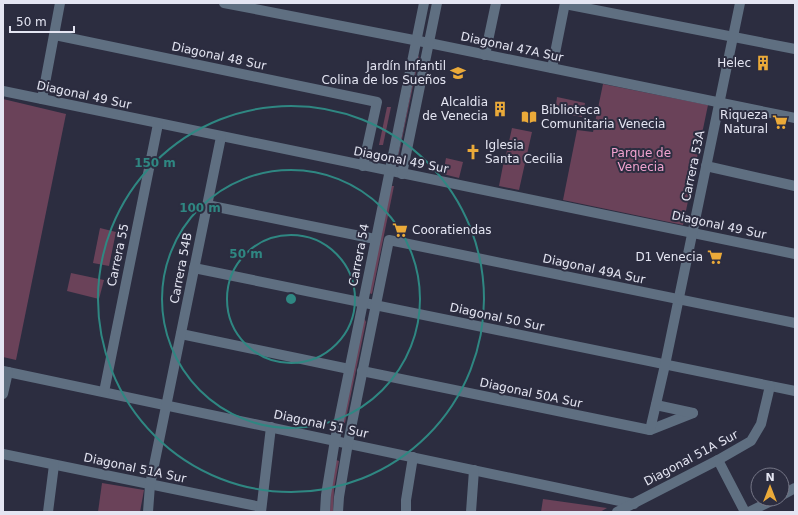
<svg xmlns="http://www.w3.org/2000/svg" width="798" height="515" font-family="'DejaVu Sans',sans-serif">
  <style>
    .green { fill: #6a4259 }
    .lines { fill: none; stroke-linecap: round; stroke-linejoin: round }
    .minor { stroke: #5f6f81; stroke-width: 10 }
    .ring { fill: none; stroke: #2f8782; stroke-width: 2 }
    .labels { text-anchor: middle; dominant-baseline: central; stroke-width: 4; stroke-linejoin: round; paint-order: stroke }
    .street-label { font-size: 12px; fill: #e4e5f2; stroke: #2c2d40 }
    .poi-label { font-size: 12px; fill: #e4e5f2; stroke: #2c2d40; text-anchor: end }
    .park-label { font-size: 12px; fill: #f1a3cf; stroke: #2c2d40 }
    .centre { fill: #2f8782; stroke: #2c2d40; stroke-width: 2 }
    .ring-label { font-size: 12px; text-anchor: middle; font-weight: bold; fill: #2f8782; stroke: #2c2d40; stroke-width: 4; stroke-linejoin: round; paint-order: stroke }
  </style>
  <rect width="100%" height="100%" fill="#2c2d40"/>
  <g class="green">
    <path d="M418,56L419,57L398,159L397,161Z"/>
    <path d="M603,84L708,105L683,225L563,200L577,130L593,132Z"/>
    <path d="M557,97L585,103L582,117L555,112Z"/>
    <path d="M3,99L66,114L16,360L3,357Z"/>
    <path d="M387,107H391L383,145H379Z"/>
    <path d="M512,128L532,132L519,190L499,186L505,155H506Z"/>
    <path d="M446,158L463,162L459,178L443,174Z"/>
    <path d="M391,186H394L372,294L369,293Z"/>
    <path d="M100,228L116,232L109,266L93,263Z"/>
    <path d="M71,273L104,280L99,299L67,291Z"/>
    <path d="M364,318L366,322L345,423H342Z"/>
    <path d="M336,460L339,461L334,489L333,512H330L331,489Z"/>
    <path d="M102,483L144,490L140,512H98Z"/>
    <path d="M543,499L607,508L600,512H541Z"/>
  </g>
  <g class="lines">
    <g class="minor">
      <path d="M224,3L429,43L795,118"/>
      <path d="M565,4L795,49"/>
      <path d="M55,35L377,102L363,166"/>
      <path d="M485,55L496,3"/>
      <path d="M552,68L565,3"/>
      <path d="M3,91C267,147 531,198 795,254"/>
      <path d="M42,99L60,3"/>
      <path d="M706,166L795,186"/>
      <path d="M402,174L437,3"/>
      <path d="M207,205L375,239"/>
      <path d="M194,268L795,391"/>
      <path d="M181,334L349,369"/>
      <path d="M3,371L634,504"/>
      <path d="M362,371L650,430L693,413"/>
      <path d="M104,392L158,124"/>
      <path d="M3,394L8,372"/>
      <path d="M656,405L693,413"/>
      <path d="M650,430L665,365L740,3"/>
      <path d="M3,454L261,507"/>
      <path d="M718,460L745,512"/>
      <path d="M782,495L795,488"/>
      <path d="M48,512L54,465"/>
      <path d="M148,512L150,485L221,137"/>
      <path d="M261,512L271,427"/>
      <path d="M325,512L326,495L335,440L424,3"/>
      <path d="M338,512L339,497L348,443L389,240L795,323"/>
      <path d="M406,512V500L413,457"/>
      <path d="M471,512L474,470"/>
      <path d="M617,512L718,460L751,441L761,424L770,386"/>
      <path d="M749,512L775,499"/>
    </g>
  </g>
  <g class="ring">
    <circle cx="291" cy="299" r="64"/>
    <circle cx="291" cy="299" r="129"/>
    <circle cx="291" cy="299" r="193"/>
  </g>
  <defs>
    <g id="building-bare" transform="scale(1.2)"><path d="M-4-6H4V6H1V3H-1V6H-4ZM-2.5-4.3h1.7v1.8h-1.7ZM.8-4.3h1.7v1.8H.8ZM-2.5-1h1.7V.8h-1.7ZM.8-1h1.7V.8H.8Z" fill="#ebaa39" stroke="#2c2d40" stroke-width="2.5" paint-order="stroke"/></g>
    <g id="school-bare" transform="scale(1.2)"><path d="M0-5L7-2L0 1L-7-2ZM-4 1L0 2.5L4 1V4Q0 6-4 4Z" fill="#ebaa39" stroke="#2c2d40" stroke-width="2.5" paint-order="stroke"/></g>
    <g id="library-bare" transform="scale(1.2)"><path d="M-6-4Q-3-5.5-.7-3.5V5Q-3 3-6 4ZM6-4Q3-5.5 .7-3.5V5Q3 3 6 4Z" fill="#ebaa39" stroke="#2c2d40" stroke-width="2.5" paint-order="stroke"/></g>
    <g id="supermarket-bare" transform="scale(1.2)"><path d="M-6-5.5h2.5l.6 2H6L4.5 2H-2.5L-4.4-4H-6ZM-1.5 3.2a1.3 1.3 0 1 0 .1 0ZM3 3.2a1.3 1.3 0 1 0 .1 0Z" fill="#ebaa39" stroke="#2c2d40" stroke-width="2.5" paint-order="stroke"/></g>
    <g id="church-bare" transform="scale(1.2)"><path d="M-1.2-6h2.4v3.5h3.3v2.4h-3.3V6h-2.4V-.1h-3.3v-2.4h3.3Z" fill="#ebaa39" stroke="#2c2d40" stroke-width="2.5" paint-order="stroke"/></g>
  </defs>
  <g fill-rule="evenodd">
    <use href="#building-bare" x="763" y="63"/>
    <use href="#school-bare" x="458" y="73"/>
    <use href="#building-bare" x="500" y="109"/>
    <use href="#library-bare" x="529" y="117"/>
    <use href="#supermarket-bare" x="780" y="122"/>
    <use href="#church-bare" x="473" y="152"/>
    <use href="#supermarket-bare" x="400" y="230"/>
    <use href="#supermarket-bare" x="715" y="257"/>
  </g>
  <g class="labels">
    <g class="street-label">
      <text transform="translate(512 47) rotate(12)">Diagonal 47A Sur</text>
      <text transform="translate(219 56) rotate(12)">Diagonal 48 Sur</text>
      <text transform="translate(84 95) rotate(12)">Diagonal 49 Sur</text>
      <text transform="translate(401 160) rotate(11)">Diagonal 49 Sur</text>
      <text transform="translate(693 166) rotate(-78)">Carrera 53A</text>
      <text transform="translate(719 225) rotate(12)">Diagonal 49 Sur</text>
      <text transform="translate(118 255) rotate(-78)">Carrera 55</text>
      <text transform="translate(359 255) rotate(-79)">Carrera 54</text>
      <text transform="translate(181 268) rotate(-79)">Carrera 54B</text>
      <text transform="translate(594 269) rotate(12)">Diagonal 49A Sur</text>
      <text transform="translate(497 317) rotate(12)">Diagonal 50 Sur</text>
      <text transform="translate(531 393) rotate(12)">Diagonal 50A Sur</text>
      <text transform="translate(321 424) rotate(12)">Diagonal 51 Sur</text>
      <text transform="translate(691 458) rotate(-28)">Diagonal 51A Sur</text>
      <text transform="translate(135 468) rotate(12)">Diagonal 51A Sur</text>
    </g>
    <g class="poi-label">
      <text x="751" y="63">Helec</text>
      <text x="446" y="66">Jardín Infantil<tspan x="446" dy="14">Colina de los Sueños</tspan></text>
      <text x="488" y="102">Alcaldia<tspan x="488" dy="14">de Venecia</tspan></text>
      <text x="541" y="110" text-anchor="start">Biblioteca<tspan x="541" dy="14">Comunitaria Venecia</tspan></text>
      <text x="768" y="115">Riqueza<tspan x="768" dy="14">Natural</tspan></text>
      <text x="485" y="145" text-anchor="start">Iglesia<tspan x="485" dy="14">Santa Cecilia</tspan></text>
      <text x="412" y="230" text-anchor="start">Cooratiendas</text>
      <text x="703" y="257">D1 Venecia</text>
    </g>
    <g class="park-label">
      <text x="641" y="153">Parque de<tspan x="641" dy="14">Venecia</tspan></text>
    </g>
  </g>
  <circle cx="291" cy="299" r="6" class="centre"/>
  <g class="ring-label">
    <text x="155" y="167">150 m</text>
    <text x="200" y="212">100 m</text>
    <text x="246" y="258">50 m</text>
  </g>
  <rect width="798" height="515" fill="none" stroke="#e4e5f2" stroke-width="8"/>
  <g transform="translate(770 487)"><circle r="19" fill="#2c2d40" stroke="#767787"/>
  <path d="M0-3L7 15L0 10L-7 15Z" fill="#ebaa39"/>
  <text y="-6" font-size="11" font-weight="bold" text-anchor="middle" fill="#e4e5f2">N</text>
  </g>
  <path d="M10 26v6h64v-6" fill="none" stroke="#e4e5f2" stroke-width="2"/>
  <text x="16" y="26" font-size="12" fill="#e4e5f2" stroke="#2c2d40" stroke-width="3" paint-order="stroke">50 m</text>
</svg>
